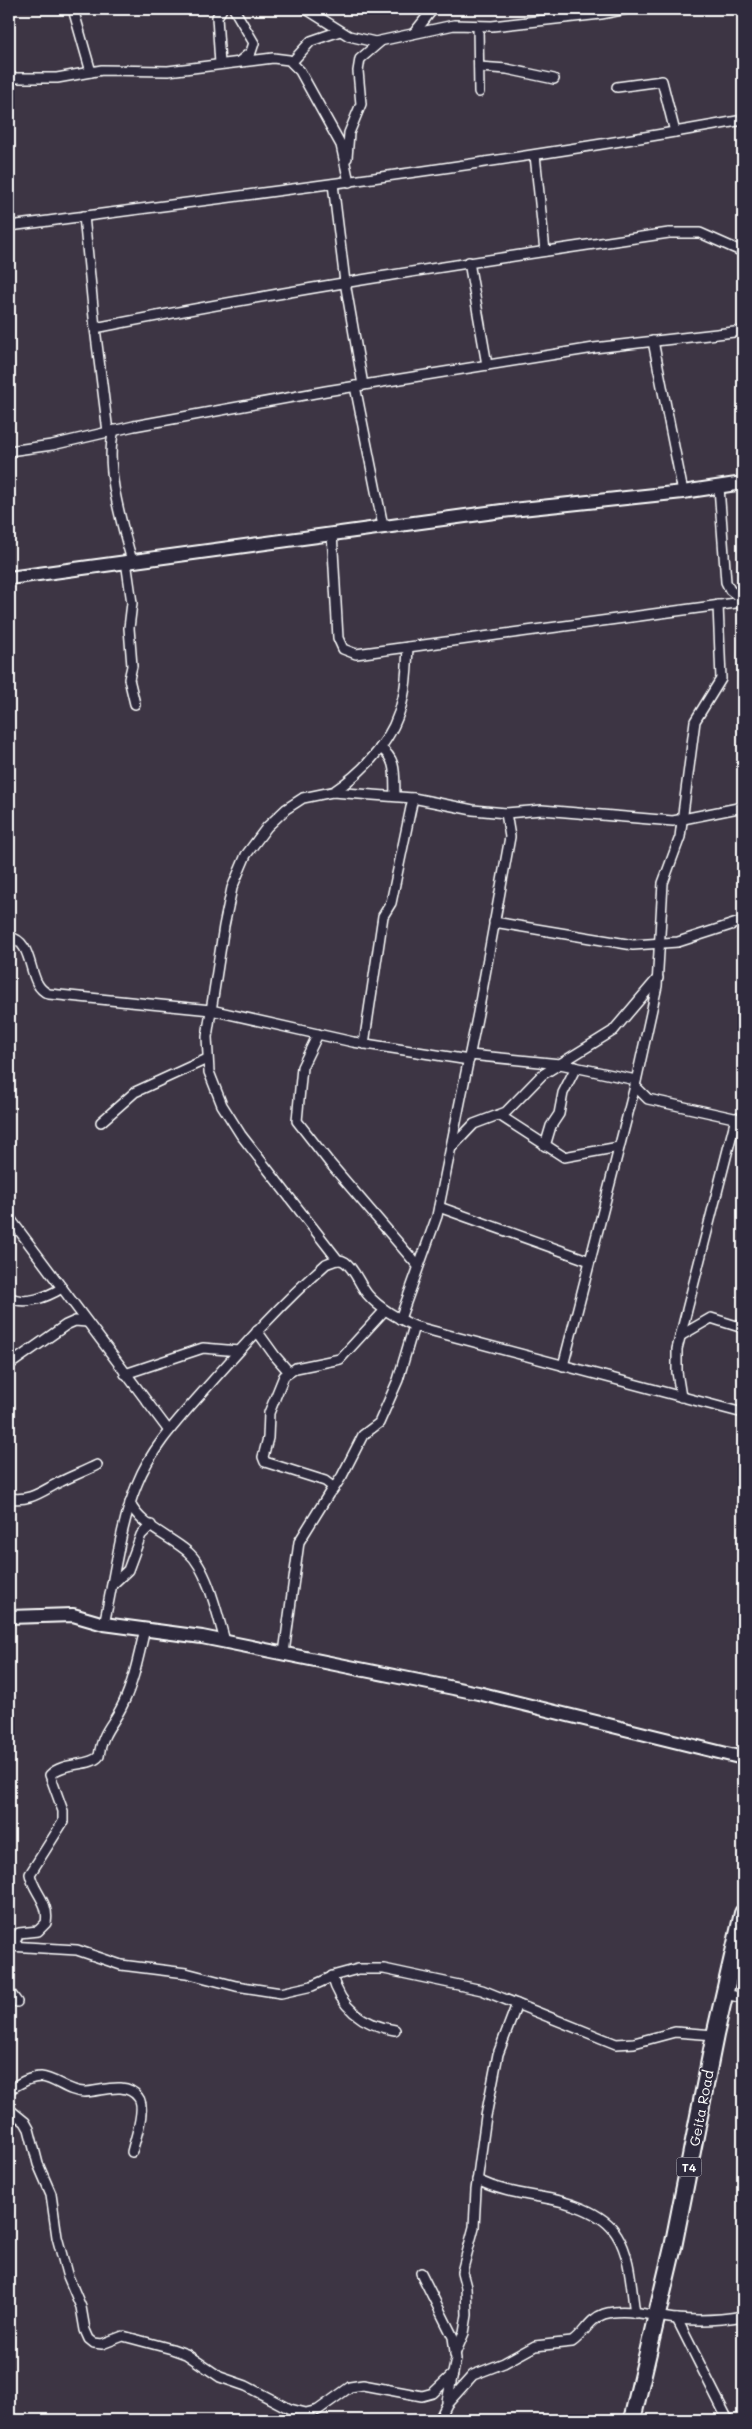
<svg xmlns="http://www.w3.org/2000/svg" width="752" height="2429" font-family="Mali,sans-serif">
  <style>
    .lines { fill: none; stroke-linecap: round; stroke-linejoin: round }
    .street-casing { stroke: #fff; stroke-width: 12 }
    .secondary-casing { stroke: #fff; stroke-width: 16 }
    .highway-casing { stroke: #fff; stroke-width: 20 }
    .street { stroke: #2f2a3d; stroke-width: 9 }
    .secondary { stroke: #2f2a3d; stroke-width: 12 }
    .highway { stroke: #2f2a3d; stroke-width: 16 }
    .labels { text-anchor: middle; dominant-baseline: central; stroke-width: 4; stroke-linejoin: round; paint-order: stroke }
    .shield { fill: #2f2a3d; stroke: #c1bfc5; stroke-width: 1 }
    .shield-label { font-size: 12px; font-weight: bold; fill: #fff }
    .street-label { font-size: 14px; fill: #fff; stroke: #2f2a3d }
  </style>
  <rect width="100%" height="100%" fill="#3d3544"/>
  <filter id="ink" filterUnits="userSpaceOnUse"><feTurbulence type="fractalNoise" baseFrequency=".02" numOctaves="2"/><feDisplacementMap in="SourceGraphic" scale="10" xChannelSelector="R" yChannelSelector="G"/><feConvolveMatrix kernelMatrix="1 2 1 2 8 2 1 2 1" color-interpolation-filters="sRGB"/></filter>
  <g filter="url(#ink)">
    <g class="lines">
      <g class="street-casing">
        <g id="street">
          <path d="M73,9L91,72"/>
          <path d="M234,9L254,43L251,52L240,61"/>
          <path d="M306,9L349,36L375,42L454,25L492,26L601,14L627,9"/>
          <path d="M478,26L479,92"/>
          <path d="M414,33L433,9"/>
          <path d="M292,62L311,41L340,31"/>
          <path d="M220,64L217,17L222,9"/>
          <path d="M479,67L507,69L554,79"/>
          <path d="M9,78H57L102,70L168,71L273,58L289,60L300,71L336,136L341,145L349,182"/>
          <path d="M617,87L662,81L675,132"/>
          <path d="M535,155L545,251"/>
          <path d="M347,158L349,133L361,104L358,71L360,59L381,41"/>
          <path d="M333,184L345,282L363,385"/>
          <path d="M84,216L95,328L108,432"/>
          <path d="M9,226C254,194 500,164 743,120"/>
          <path d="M469,262L487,365"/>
          <path d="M95,328C285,290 477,261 669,233H700L743,252"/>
          <path d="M653,341L683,492"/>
          <path d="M355,386L383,526"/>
          <path d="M114,430C104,467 122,524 132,561"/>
          <path d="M9,451L52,445L134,426L326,391L594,348L743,331"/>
          <path d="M719,487L726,582L730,590L743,600"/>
          <path d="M332,533L338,638L343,649L356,654L743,602"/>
          <path d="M126,561L132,603L129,628L132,666L129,679L135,704"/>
          <path d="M380,748C398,759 394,777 395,796"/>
          <path d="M333,792C366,770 395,738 403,698C407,681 407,664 408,647"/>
          <path d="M494,922L633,945L678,942L743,921"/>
          <path d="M9,937C37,942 25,985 49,994L211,1010L353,1042L469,1060"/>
          <path d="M318,1034L302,1067L297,1121L329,1162L418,1266"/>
          <path d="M364,1044L383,916L391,903L413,798"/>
          <path d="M470,1055L560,1064L636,1080"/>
          <path d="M635,1086L648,1099L743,1120"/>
          <path d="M499,1115L564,1157L619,1147"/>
          <path d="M101,1122L135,1092L207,1059"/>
          <path d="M545,1146L551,1126L559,1114L563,1093L576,1067"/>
          <path d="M451,1148L474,1124L506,1112L542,1075L613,1031L658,978"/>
          <path d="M439,1207L590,1261"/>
          <path d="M9,1217L169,1431"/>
          <path d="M338,1260L241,1135L222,1105L209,1072L207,1037L224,926L232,888L246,855L267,827L286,809L303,798L332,792L413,798L473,810L506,813L542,810L673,821L743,807"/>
          <path d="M9,1297C25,1306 47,1297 62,1288"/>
          <path d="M400,1319L437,1216L478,1013L510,837L506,813"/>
          <path d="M257,1331L275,1356L289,1372"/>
          <path d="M680,1336L711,1318L743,1328"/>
          <path d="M9,1365L66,1325L75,1321L87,1322"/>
          <path d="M563,1366L635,1086L657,986L663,883L680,837L695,721L721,679L718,605"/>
          <path d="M125,1374L203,1348L239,1351"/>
          <path d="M681,1397L677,1372V1349L736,1118"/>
          <path d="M332,1491L342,1476L363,1435L379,1423L398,1380L414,1326"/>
          <path d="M9,1498C30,1502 42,1491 60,1482C72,1476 85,1471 97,1465"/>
          <path d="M130,1503C140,1526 170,1536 188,1552C208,1569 218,1617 225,1641"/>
          <path d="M113,1584L128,1570L141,1535L151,1525"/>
          <path d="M104,1624C114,1580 120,1525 137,1484C152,1446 182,1416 208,1386C246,1343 283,1302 326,1264C333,1261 339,1258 345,1262C355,1269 360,1286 368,1295C380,1309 398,1318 414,1326L743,1413"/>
          <path d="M284,1653L299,1542L333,1487L325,1481L265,1462L263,1457L268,1438L269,1413L284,1376L296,1368L340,1359L385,1310"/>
          <path d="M9,1946L77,1950L121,1965L186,1973L236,1986L281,1993L312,1986L336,1975L358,1969H384L482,1990L616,2044L634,2043L675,2032L715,2035"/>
          <path d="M13,1946L19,1933L38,1931L46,1923C50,1902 33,1892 30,1874L63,1822V1811L50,1775C63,1761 91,1767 99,1756C103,1729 113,1726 123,1704C134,1681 139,1654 145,1629"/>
          <path d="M332,1976C341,2009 363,2025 395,2030"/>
          <path d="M9,1991L17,2002"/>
          <path d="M725,1994L743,1998"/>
          <path d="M9,2090C18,2084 29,2077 41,2077C55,2078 68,2092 84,2092C100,2092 126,2080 138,2097C147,2107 135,2139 132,2152"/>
          <path d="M9,2109L25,2122L29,2129L38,2164L51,2194L57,2237L67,2274L81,2307L85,2330L89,2339L94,2343L102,2344L123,2336L172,2349L186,2354L220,2377L246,2386L290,2409L306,2413L318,2410L350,2387L363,2385L422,2396L433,2393L453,2374"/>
          <path d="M477,2180C498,2190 517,2193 540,2197C565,2201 603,2211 617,2235C631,2257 631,2288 635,2313"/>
          <path d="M421,2273L453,2337L456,2359L447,2401"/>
          <path d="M677,2319L728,2420"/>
          <path d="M455,2354L464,2333L467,2315L466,2287L462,2272L474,2227L476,2190L486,2116L498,2054L517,2004"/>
          <path d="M439,2420L447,2404L473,2375L504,2363L535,2346L572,2342C584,2334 589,2319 604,2314C627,2307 654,2317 677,2319C700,2321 721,2320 743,2316"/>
        </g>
      </g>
      <g class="secondary-casing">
        <g id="secondary">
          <path d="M9,578L502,511L683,492L743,483"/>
          <path d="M9,1617L73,1615L104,1624L202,1637L478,1693L743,1758"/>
        </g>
      </g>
      <g class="highway-casing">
        <path id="highway" d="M632,2420L673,2247L715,2035L743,1913"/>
      </g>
      <use href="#street" class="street"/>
      <use href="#secondary" class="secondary"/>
      <use href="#highway" class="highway"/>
    </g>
  </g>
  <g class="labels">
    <rect class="shield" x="676.5" y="2157.5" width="25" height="19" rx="4"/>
    <g class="shield-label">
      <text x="689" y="2167">T4</text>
    </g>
    <g class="street-label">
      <text transform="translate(701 2108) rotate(-79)">Geita Road</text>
    </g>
  </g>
  <rect width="752" height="2429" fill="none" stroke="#2f2a3d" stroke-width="30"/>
  <rect x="15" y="15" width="722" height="2399" fill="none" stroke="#fff" stroke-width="2" filter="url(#ink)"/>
</svg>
